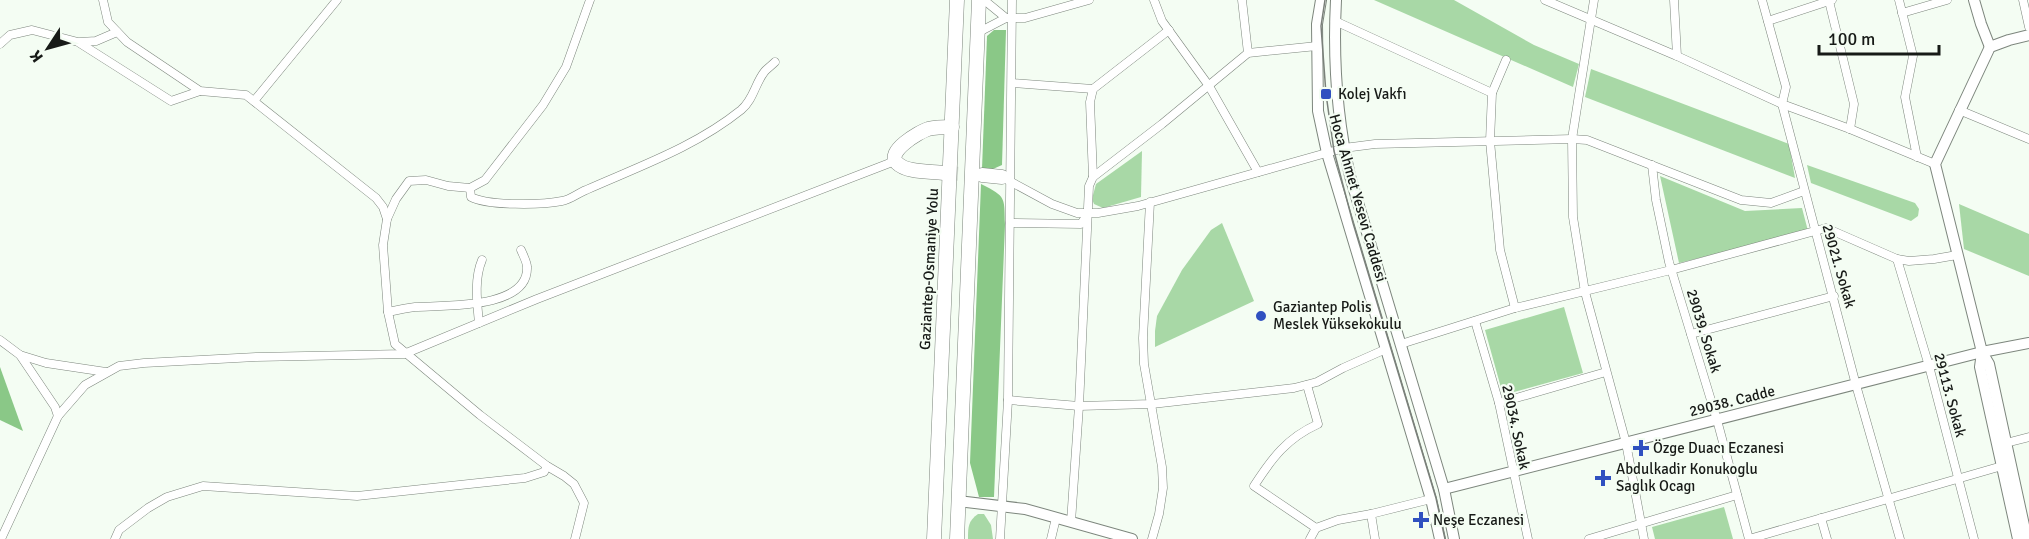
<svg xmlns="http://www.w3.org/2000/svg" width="2029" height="539" font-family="Signika,sans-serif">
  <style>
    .green { fill: #a8d8a6 }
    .forest { fill: #8ac887 }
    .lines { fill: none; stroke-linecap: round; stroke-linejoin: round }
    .highway-tunnel { stroke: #d3dbd2; stroke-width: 14; stroke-dasharray: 14 7; stroke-linecap: butt }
    .street-casing { stroke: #7d867d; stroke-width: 9 }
    .secondary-casing { stroke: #7d867d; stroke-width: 12 }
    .highway-casing { stroke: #7d867d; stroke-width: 15 }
    .street { stroke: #fff; stroke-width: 8 }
    .secondary { stroke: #fff; stroke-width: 10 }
    .highway { stroke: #fff; stroke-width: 14 }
    .tram { stroke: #7a807a; stroke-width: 1.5 }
    .poi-dot { fill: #3050c0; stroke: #f4fdf3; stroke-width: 2 }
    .labels { text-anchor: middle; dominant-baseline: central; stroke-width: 4.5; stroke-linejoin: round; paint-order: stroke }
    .poi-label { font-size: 15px; fill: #171a17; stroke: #f4fdf3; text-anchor: start }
    .street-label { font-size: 15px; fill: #171a17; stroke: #f4fdf3 }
  </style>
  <rect width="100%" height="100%" fill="#f4fdf3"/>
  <g class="green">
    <path d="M1374,0H1454L1534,45L1579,64L1573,87Z"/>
    <path d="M1591,69L1789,144L1795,178L1585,97Z"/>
    <path d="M1142,151L1141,197L1103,208L1094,204L1092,199L1096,184Z"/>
    <path d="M1807,165L1915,203L1919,209L1918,216L1911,221L1811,183Z"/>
    <path d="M1660,176L1745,211L1802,208L1808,231L1679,263Z"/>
    <path d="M1959,204L2029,234V276L1964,249Z"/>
    <path d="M1222,223L1254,301L1155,347V331L1157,316L1182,270L1211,230Z"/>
    <path d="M1564,307L1583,373L1503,395L1485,330Z"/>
    <path d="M1724,507L1733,539H1655L1652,527Z"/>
    <path d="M978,514H984L991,525L993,539H968C968,527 968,521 978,514Z"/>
  </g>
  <g class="forest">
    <path d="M994,30H1006L1002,165L993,169H982L987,36Z"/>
    <path d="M981,184C1007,197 1004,197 1005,225L994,497H979L970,463Z"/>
    <path d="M0,367L23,431L0,420Z"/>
  </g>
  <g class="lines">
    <path class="highway-tunnel" d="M944,173L982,175"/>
    <g class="street-casing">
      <g id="street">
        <path d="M103,0L108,22L127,42L200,91L246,95L376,198L383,207L387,219"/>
        <path d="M984,0L1006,18"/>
        <path d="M1154,0L1162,21L1209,86L1258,172"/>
        <path d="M1242,0L1248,53"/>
        <path d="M1545,0L1677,56L1782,104L1850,129L1935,164"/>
        <path d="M1594,0L1572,139L1573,217L1585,292L1626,443L1644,539"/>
        <path d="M1674,0L1677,56"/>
        <path d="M1762,0L1786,87L1782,104L1856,385L1900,539"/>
        <path d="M1899,0L1913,56L1905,97L1917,157"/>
        <path d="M2023,0L2029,27"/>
        <path d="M1829,1L1854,104L1850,129"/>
        <path d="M1902,13L1947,0"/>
        <path d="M1335,21L1492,93"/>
        <path d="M1768,21L1832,0"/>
        <path d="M977,33L1006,18H1025L1089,0"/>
        <path d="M80,42L96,41L117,32"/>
        <path d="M0,44L10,35L32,30L78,42L171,101L200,91"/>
        <path d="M1506,60L1492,93L1490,141L1500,250L1515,308"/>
        <path d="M1012,83L1093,89"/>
        <path d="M254,101L337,0"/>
        <path d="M1959,110L2029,139"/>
        <path d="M1652,165L1656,200L1669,262L1717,420L1749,539"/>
        <path d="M1002,177L1052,204L1077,213H1098L1138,206L1344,148L1375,144L1572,139L1587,140L1741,200L1771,203L1804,191"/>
        <path d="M1093,177L1090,102L1093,89L1169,30"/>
        <path d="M470,188L471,197C488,206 542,205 562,201C570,200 578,193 586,190C640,166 695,147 741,110C754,99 755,83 765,71C768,68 772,65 775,62"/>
        <path d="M1150,202L1143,338L1144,364L1162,467L1163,488L1159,514L1152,539"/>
        <path d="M1010,223L1081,224L1087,215"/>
        <path d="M1897,259L1929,366L1974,539"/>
        <path d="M388,312C397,310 406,308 415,307C442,305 529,310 527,267C527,262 523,255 521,250"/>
        <path d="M1475,321L1499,403L1528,539"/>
        <path d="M479,323C477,302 474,279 482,260"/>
        <path d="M1691,334L1834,296"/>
        <path d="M0,340L20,355L46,363L106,372"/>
        <path d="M1401,344L1515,308L1671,270L1826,228L1897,259L1909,261L1934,259L1957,255"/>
        <path d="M20,355L55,407L58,416"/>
        <path d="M1307,385L1318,424C1287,438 1272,458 1254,486L1316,528"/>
        <path d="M1008,400L1079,406L1152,404L1294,388L1317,382L1343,368L1386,349"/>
        <path d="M1499,403L1606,372"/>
        <path d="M2006,443L2029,437"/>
        <path d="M1371,514L1375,539"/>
        <path d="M1821,518L1827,539"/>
        <path d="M1071,522L1079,406L1089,186L1093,177L1162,124L1248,53L1317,46"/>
        <path d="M1,539L58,416L85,385L119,366L144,363L256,357L404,354L537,299L895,161"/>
        <path d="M115,539L119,530L148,508L167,497L203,486L357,496L525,478L544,472L547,466"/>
        <path d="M575,539L584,503L574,484L564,476L547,466L480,415L395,344L388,312L383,245L387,219L396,199L409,181L426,180L448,186L470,188L485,180L543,105L566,67L590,0"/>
        <path d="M1000,539L1008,400L1012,0"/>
        <path d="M1051,539L1056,518"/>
        <path d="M1310,539L1316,528L1338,520L1371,514L1431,499"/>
        <path d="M1589,539L1737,495"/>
        <path d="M1749,539L2002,466"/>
      </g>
    </g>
    <g class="secondary-casing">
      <g id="secondary">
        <path d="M1321,0L1317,24L1318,111L1327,153L1431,499L1440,539"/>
        <path d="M1336,0C1333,59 1337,119 1350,176L1444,489L1454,539"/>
        <path d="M1974,0L1981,24L1990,47"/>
        <path d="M1982,352L1980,367L2018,539"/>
        <path d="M1444,489L1982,352L2029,343"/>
        <path d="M958,501L1025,509L1132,539"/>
        <path d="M2027,539L1989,364L1982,352L1935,164L1990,47L2009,40L2029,35"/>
      </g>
    </g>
    <g class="highway-casing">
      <g id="highway">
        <path d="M944,173C930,171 907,173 897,163C885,152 919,132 928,129C936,127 944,127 952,127"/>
        <path d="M982,175L1002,177"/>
        <path d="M934,539L957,0"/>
        <path d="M957,539L979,0"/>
      </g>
    </g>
    <use href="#street" class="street"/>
    <use href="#secondary" class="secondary"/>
    <use href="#highway" class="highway"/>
    <path class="tram" d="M1325,0L1321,26L1326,94L1334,151L1353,223L1436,498L1445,539"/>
  </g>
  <g class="poi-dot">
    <rect x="1320" y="88" width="12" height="12" rx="3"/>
    <circle cx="1261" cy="316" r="6"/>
    <path d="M1638 439h6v6h6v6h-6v6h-6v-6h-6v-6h6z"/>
    <path d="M1600 469h6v6h6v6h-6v6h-6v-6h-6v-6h6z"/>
    <path d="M1418 511h6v6h6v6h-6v6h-6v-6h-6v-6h6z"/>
  </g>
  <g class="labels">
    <g class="poi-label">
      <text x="1338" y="94">Kolej Vakfı</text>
      <text x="1273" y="307">Gaziantep Polis<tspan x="1273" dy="17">Meslek Yüksekokulu</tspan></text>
      <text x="1653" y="448">Özge Duacı Eczanesi</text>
      <text x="1616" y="469">Abdulkadir Konukoglu<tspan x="1616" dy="17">Saglık Ocagı</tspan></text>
      <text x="1433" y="520">Neşe Eczanesi</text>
    </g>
    <g class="street-label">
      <text transform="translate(1358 198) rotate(74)">Hoca Ahmet Yesevi Caddesi</text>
      <text transform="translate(1839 266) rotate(74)">29021. Sokak</text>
      <text transform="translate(929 269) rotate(-87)">Gaziantep-Osmaniye Yolu</text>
      <text transform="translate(1704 331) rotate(73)">29039. Sokak</text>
      <text transform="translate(1950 395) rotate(75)">29113. Sokak</text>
      <text transform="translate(1732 401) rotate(-14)">29038. Cadde</text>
      <text transform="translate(1516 427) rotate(78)">29034. Sokak</text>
    </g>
  </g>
  <g transform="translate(48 48) rotate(234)" stroke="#f4fdf3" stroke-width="4.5" paint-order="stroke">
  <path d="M0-4.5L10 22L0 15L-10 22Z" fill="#171a17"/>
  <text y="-9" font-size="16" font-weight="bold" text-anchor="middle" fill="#171a17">K</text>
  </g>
  <path d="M1819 45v9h120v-9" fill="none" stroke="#171a17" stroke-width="3"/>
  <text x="1828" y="45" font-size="18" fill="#171a17" stroke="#f4fdf3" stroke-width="4.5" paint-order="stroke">100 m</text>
</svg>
